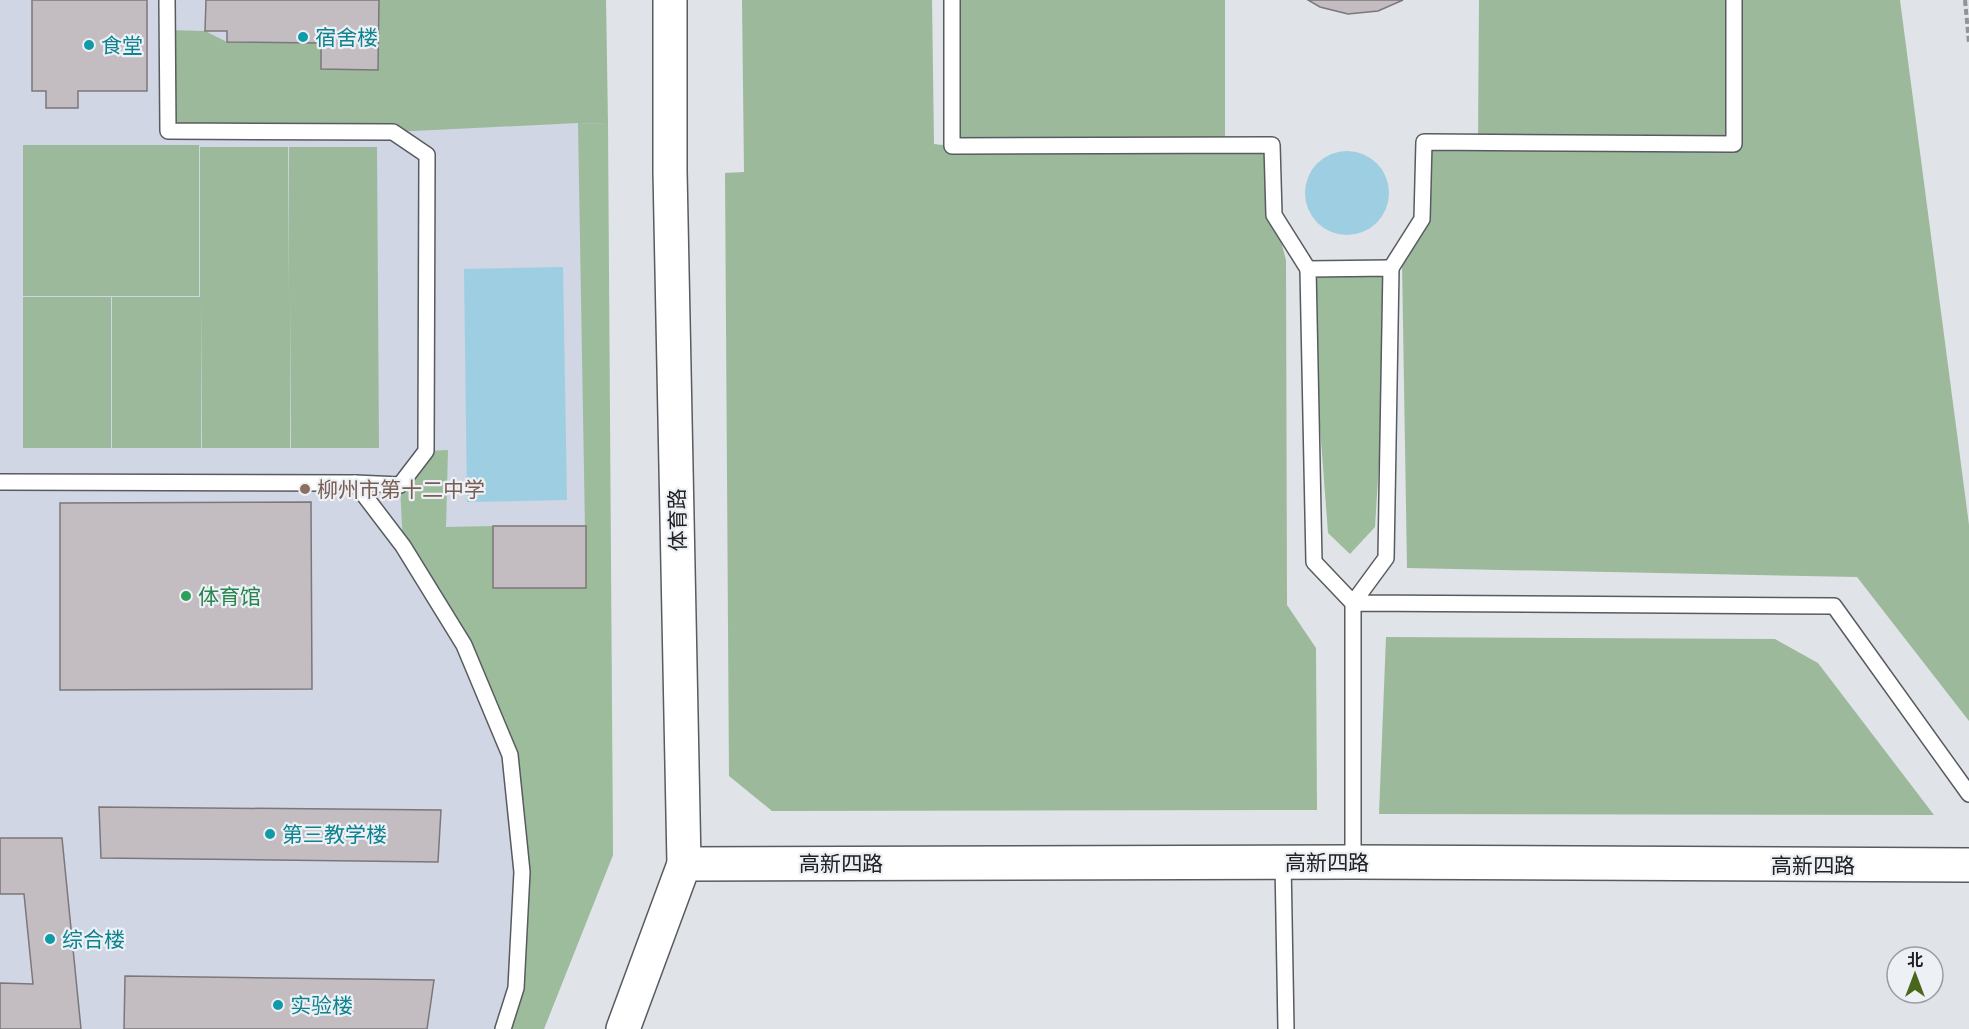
<svg xmlns="http://www.w3.org/2000/svg" width="1969" height="1029" font-family="'Open Sans','Noto Sans SC',sans-serif">
  <style>
    .built { fill: #d0d6e3 }
    .green { fill: #9db99c }
    .forest { fill: #9dbc9c }
    .water { fill: #9ecee1 }
    .building { fill: #c3bdc1; stroke: #7c777a; stroke-width: 1.5 }
    .lines { fill: none; stroke-linecap: round; stroke-linejoin: round }
    .service-casing { stroke: #585b5f; stroke-width: 18 }
    .tertiary-casing { stroke: #585b5f; stroke-width: 36 }
    .path { stroke: #919397; stroke-width: 4; stroke-dasharray: 6 3; stroke-linecap: butt }
    .service { stroke: #fff; stroke-width: 15 }
    .tertiary { stroke: #fff; stroke-width: 33 }
    .culture-dot { fill: #0f9aa8; stroke: #edf0f5; stroke-width: 2 }
    .education-dot { fill: #8d6e63; stroke: #edf0f5; stroke-width: 2 }
    .leisure-dot { fill: #2e9e5b; stroke: #edf0f5; stroke-width: 2 }
    .labels { text-anchor: middle; dominant-baseline: central; stroke-width: 4.5; stroke-linejoin: round; paint-order: stroke }
    .culture-label { font-size: 21px; fill: #0d838f; stroke: #edf0f5; text-anchor: start }
    .education-label { font-size: 21px; fill: #785e54; stroke: #edf0f5; text-anchor: start }
    .street-label { font-size: 21px; fill: #202123; stroke: #edf0f5 }
    .leisure-label { font-size: 21px; fill: #27864d; stroke: #edf0f5; text-anchor: start }
  </style>
  <rect width="100%" height="100%" fill="#e0e3e8"/>
  <path class="built" d="M0,0H606L613,855L544,1029H0Z"/>
  <g class="green">
    <path d="M379,0H606L608,124L578,123L393,132L168,131L167,30L205,31L227,42L321,43V69L378,70Z"/>
    <path d="M742,0H932L934,144L951,146L952,0H1225V145H1272L1274,215L1286,260L1287,605L1316,648L1317,810L772,811L729,776L725,173L744,172Z"/>
    <path d="M1479,0H1900L1969,525V721L1857,577L1407,568L1402,262L1422,219L1424,142H1478Z"/>
    <rect x="23" y="145" width="176" height="151"/>
    <path d="M200,147H288V297L289,147H377L379,448H291L290,298V448H202L201,298V448H112V297H200Z"/>
    <rect x="23" y="297" width="88" height="151"/>
    <path d="M1386,637L1775,639L1818,663L1934,815L1379,814Z"/>
  </g>
  <g class="forest">
    <path d="M578,123L608,124L613,855L544,1029H503L516,988L522,872L510,755L464,645L403,546L400,485L426,451L448,450L446,527L493,526V588H586Z"/>
    <path d="M1391,268L1375,527L1350,554L1328,533L1308,269Z"/>
  </g>
  <g class="water">
    <circle cx="1347" cy="193" r="42"/>
    <path d="M563,267L567,500L467,502L464,269Z"/>
  </g>
  <g class="building">
    <path d="M32,0H147V91H78V108H46V91H32Z"/>
    <path d="M206,0H379L378,70L321,69V43L227,42V31H205Z"/>
    <path d="M1308,0H1403L1378,11L1348,14L1320,7Z"/>
    <path d="M311,502L312,689L60,690V503Z"/>
    <rect x="493" y="526" width="93" height="62"/>
    <path d="M99,807L441,810L438,862L101,858Z"/>
    <path d="M0,838H62L81,1029H0V983L33,984L24,894H0Z"/>
    <path d="M125,976L434,980L427,1029H124Z"/>
  </g>
  <g class="lines">
    <g class="service-casing">
      <g id="service">
        <path d="M167,0L168,131L393,132L427,155L426,451L400,485L355,483"/>
        <path d="M952,0V146L1272,145L1274,215L1308,269"/>
        <path d="M1391,268L1422,219L1424,142L1734,144V0"/>
        <path d="M0,482L355,483L403,546L464,645L510,755L522,872L516,988L503,1029"/>
        <path d="M1283,862L1286,1029"/>
        <path d="M1353,862V603L1386,558L1391,268L1308,269L1314,562L1353,603L1834,606L1969,794"/>
      </g>
    </g>
    <g class="tertiary-casing">
      <g id="tertiary">
        <path d="M684,864L1353,862L1969,865"/>
        <path d="M623,1029L684,864L670,171V0"/>
      </g>
    </g>
    <path class="path" d="M1965,0L1969,43"/>
    <use href="#service" class="service"/>
    <use href="#tertiary" class="tertiary"/>
  </g>
  <g class="culture-dot">
    <circle cx="303" cy="37" r="6"/>
    <circle cx="89" cy="45" r="6"/>
    <circle cx="270" cy="834" r="6"/>
    <circle cx="50" cy="939" r="6"/>
    <circle cx="278" cy="1005" r="6"/>
  </g>
  <circle class="education-dot" cx="305" cy="489" r="6"/>
  <circle class="leisure-dot" cx="186" cy="596" r="6"/>
  <g class="labels">
    <g class="culture-label">
      <text x="315" y="37">宿舍楼</text>
      <text x="101" y="45">食堂</text>
      <text x="282" y="834">第三教学楼</text>
      <text x="62" y="939">综合楼</text>
      <text x="290" y="1005">实验楼</text>
    </g>
    <g class="education-label">
      <text x="317" y="489">柳州市第十二中学</text>
    </g>
    <g class="street-label">
      <text transform="translate(677 520) rotate(-91)">体育路</text>
      <text x="1327" y="862">高新四路</text>
      <text x="841" y="863">高新四路</text>
      <text x="1813" y="865">高新四路</text>
    </g>
    <g class="leisure-label">
      <text x="198" y="596">体育馆</text>
    </g>
  </g>
  <g transform="translate(1915 975)"><circle r="28" fill="#edf0f5" stroke="#9b9da1" stroke-width="1.5"/>
  <path d="M0-4.5L10 22L0 15L-10 22Z" fill="#48671b"/>
  <text y="-9" font-size="16" font-weight="bold" text-anchor="middle" fill="#202123">北</text>
  </g>
</svg>
